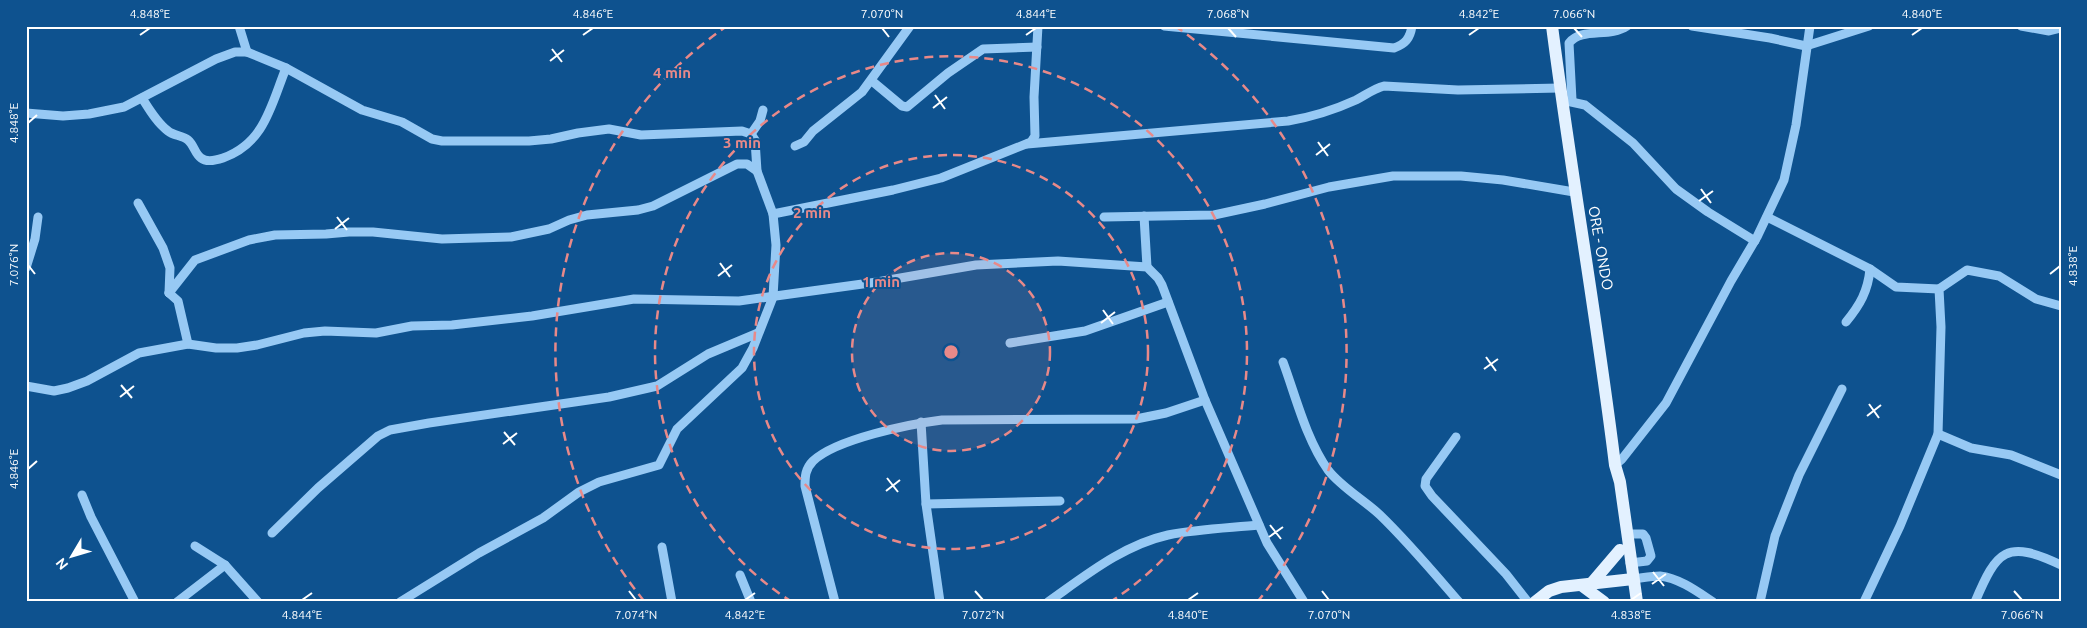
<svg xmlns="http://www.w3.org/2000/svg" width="2087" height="628" font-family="Ubuntu,sans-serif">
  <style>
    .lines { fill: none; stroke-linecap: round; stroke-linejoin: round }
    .minor { stroke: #97c9f4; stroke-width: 9 }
    .major { stroke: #e3f1ff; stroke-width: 12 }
    .ticks { fill: none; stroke: #fff; stroke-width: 2 }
    .ring { fill: none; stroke: #e88989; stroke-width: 2.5; stroke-dasharray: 9 6 }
    .labels { text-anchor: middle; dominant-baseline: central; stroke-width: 4; stroke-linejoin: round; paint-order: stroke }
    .street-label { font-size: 15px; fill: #fff; stroke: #0e528f }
    .centre { fill: #e88989; stroke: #0e528f; stroke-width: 2.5 }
    .ring-label { font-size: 15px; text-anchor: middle; font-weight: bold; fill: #e88989; stroke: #0e528f; stroke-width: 4; stroke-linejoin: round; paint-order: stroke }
    .neatline { fill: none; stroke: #fff; stroke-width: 2 }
    .ticks-label { font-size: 12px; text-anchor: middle; fill: #fff }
  </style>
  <rect width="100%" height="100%" fill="#0e528f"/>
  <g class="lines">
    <g class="minor">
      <path d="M239,26L247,52"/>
      <path d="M1164,26L1394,48C1405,44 1410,39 1412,26"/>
      <path d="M1692,26L1770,38L1806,46L1869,26"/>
      <path d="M2021,26L2049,31L2061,28"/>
      <path d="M872,81L902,106L907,107L948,73L983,49L1037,47"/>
      <path d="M142,98C149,109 157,123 168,131C174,136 182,135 188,140C194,145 195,154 201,158C207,163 217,160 223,158C265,143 271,105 286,68"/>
      <path d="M1562,100L1585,105L1633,143L1676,189L1708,212L1755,241"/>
      <path d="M1572,100L1569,43C1582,27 1609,38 1627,26"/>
      <path d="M26,113L63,116L89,114L124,107L216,59L235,52H247L286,68L362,110L402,122L432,139L442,141H529L551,139L578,133L609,129L641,135L742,131L751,134L755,140L757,171L773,214L776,245L773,297L753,348L742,368L677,429L659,465L599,482L579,492L543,518L479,553L400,602"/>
      <path d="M751,134L760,121L763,110"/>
      <path d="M1027,144L1288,121C1312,117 1334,110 1356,100C1366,95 1373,89 1384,86L1458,90L1560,88"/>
      <path d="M795,146L804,142L813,131L862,92L910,26"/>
      <path d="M138,203L163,248L170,268L169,293"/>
      <path d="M773,214L893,190L941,178L1031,142L1035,136L1034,97L1038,26"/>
      <path d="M1144,216L1147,267"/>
      <path d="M1104,217L1214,215L1265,204L1329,187L1393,176H1461L1503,180L1574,192"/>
      <path d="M1767,217L1870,269L1896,287L1939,289"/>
      <path d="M26,268L35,239L38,217"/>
      <path d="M169,293L195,260L249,240L275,235L326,234L349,232H373L442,239L511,237L549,229L569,220L587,215L638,210L653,206L737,164H747L757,171"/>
      <path d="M169,293L178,301L188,344"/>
      <path d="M1846,322C1860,305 1868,291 1870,269"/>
      <path d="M1010,343L1085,331L1168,302"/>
      <path d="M1283,362C1296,397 1306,439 1328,470C1341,487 1364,500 1380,515C1408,542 1433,572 1459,602"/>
      <path d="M26,386L54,391L68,388L87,381L139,353L188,344L216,348H237L257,345L304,333L325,331L376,333L412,326L452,325L532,316L634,299L739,301L877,282L976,265L1058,261L1147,267L1158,278L1162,285L1205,400L1267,543L1304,602"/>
      <path d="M921,422L926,504L940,602"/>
      <path d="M1938,434L1971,448L2011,455L2061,475"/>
      <path d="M1456,437L1426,479L1425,486L1432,496L1506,574L1528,602"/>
      <path d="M1615,465L1622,459L1666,403L1731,281L1757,237L1784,180L1796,125L1810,26"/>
      <path d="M82,495L91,517L135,602"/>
      <path d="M926,504L1060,501"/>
      <path d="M272,533L318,488L378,436L390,430L429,423L609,397L657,386L708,354L758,333"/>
      <path d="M1627,534H1643L1646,538L1651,556L1647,561L1630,563"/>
      <path d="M195,546L225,565L258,602"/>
      <path d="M662,547L672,602"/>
      <path d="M740,575L751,602"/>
      <path d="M1633,579C1642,578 1651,576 1660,576C1679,578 1698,592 1713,602"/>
      <path d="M177,602L225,565"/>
      <path d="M835,602L805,486C805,477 805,469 813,461C836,439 910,424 942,420L1136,419L1166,413L1205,400"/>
      <path d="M1048,602C1085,576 1123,545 1168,535C1198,529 1229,528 1259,525"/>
      <path d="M1760,602L1775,536L1799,475L1842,389"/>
      <path d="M1864,602L1900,526L1938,434L1941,327L1939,289L1967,270L1999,276L2036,299L2061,306"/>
      <path d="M1975,602C1997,550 2006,539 2061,565"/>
    </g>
    <g class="major">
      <path d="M1552,26C1571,173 1597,318 1615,465L1620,482L1637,602"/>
      <path d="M1591,584L1620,550"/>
      <path d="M1581,585L1604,602"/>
      <path d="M1535,602L1549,591L1561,587L1633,579"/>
    </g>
  </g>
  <path class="ticks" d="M882,28L889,37M1228,28L1236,37M1574,28L1582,37M140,35L150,28M583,35L593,28M1026,35L1036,28M1469,35L1479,28M1912,35L1922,28M552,49L562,62M550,61L564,50M935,95L945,109M933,108L947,97M28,123L37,115M1318,142L1328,156M1316,155L1330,144M1701,189L1711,203M1699,201L1713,191M337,217L347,230M335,229L349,218M720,263L730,277M28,265L35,274M2050,274L2060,266M718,276L732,265M1103,310L1113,324M1101,323L1115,312M1486,357L1496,371M1484,369L1498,359M121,385L132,398M120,397L134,386M1869,404L1879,418M1867,416L1881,405M504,432L515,445M503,444L517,433M28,469L37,461M887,478L898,492M886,491L900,480M1270,525L1281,539M1269,537L1283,527M1653,572L1664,586M1652,584L1666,574M629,591L636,600M975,591L983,600M1322,591L1329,600M2014,591L2022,600M302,600L312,593M745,600L755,593M1188,600L1198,593M1631,600L1641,593"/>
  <circle cx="951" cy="352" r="99" fill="#e88989" fill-opacity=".12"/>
  <g class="ring">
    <circle cx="951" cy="352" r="99"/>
    <circle cx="951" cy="352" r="197"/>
    <path d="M792 602A296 296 0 1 1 1110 602"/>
    <path d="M644 601A395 395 0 0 1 727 26M1175 26A395 395 0 0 1 1258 601"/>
  </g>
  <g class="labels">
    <g class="street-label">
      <text transform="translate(1601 248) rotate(80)">ORE - ONDO</text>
    </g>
  </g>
  <circle cx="951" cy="352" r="8" class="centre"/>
  <g class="ring-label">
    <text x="672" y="78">4 min</text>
    <text x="742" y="148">3 min</text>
    <text x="812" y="218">2 min</text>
    <text x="881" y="287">1 min</text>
  </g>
  <rect width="2087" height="628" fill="none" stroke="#0e528f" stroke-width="55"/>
  <g transform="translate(72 556) rotate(232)" stroke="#0e528f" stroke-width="4" paint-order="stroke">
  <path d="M0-4L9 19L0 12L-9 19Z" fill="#ffffff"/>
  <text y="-8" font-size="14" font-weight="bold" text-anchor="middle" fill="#ffffff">N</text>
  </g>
  <rect x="28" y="28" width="2032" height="572" class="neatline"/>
  <g class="ticks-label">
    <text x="150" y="18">4.848°E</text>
    <text x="593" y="18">4.846°E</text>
    <text x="882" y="18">7.070°N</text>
    <text x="1036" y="18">4.844°E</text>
    <text x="1228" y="18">7.068°N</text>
    <text x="1479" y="18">4.842°E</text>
    <text x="1574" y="18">7.066°N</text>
    <text x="1922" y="18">4.840°E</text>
    <text transform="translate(14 123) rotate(-90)" y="4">4.848°E</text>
    <text transform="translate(14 265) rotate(-90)" y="4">7.076°N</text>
    <text transform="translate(2073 266) rotate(-90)" y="4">4.838°E</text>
    <text transform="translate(14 469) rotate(-90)" y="4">4.846°E</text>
    <text x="302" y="619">4.844°E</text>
    <text x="636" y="619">7.074°N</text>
    <text x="745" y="619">4.842°E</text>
    <text x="983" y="619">7.072°N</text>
    <text x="1188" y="619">4.840°E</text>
    <text x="1329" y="619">7.070°N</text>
    <text x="1631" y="619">4.838°E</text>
    <text x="2022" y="619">7.066°N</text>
  </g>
</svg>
